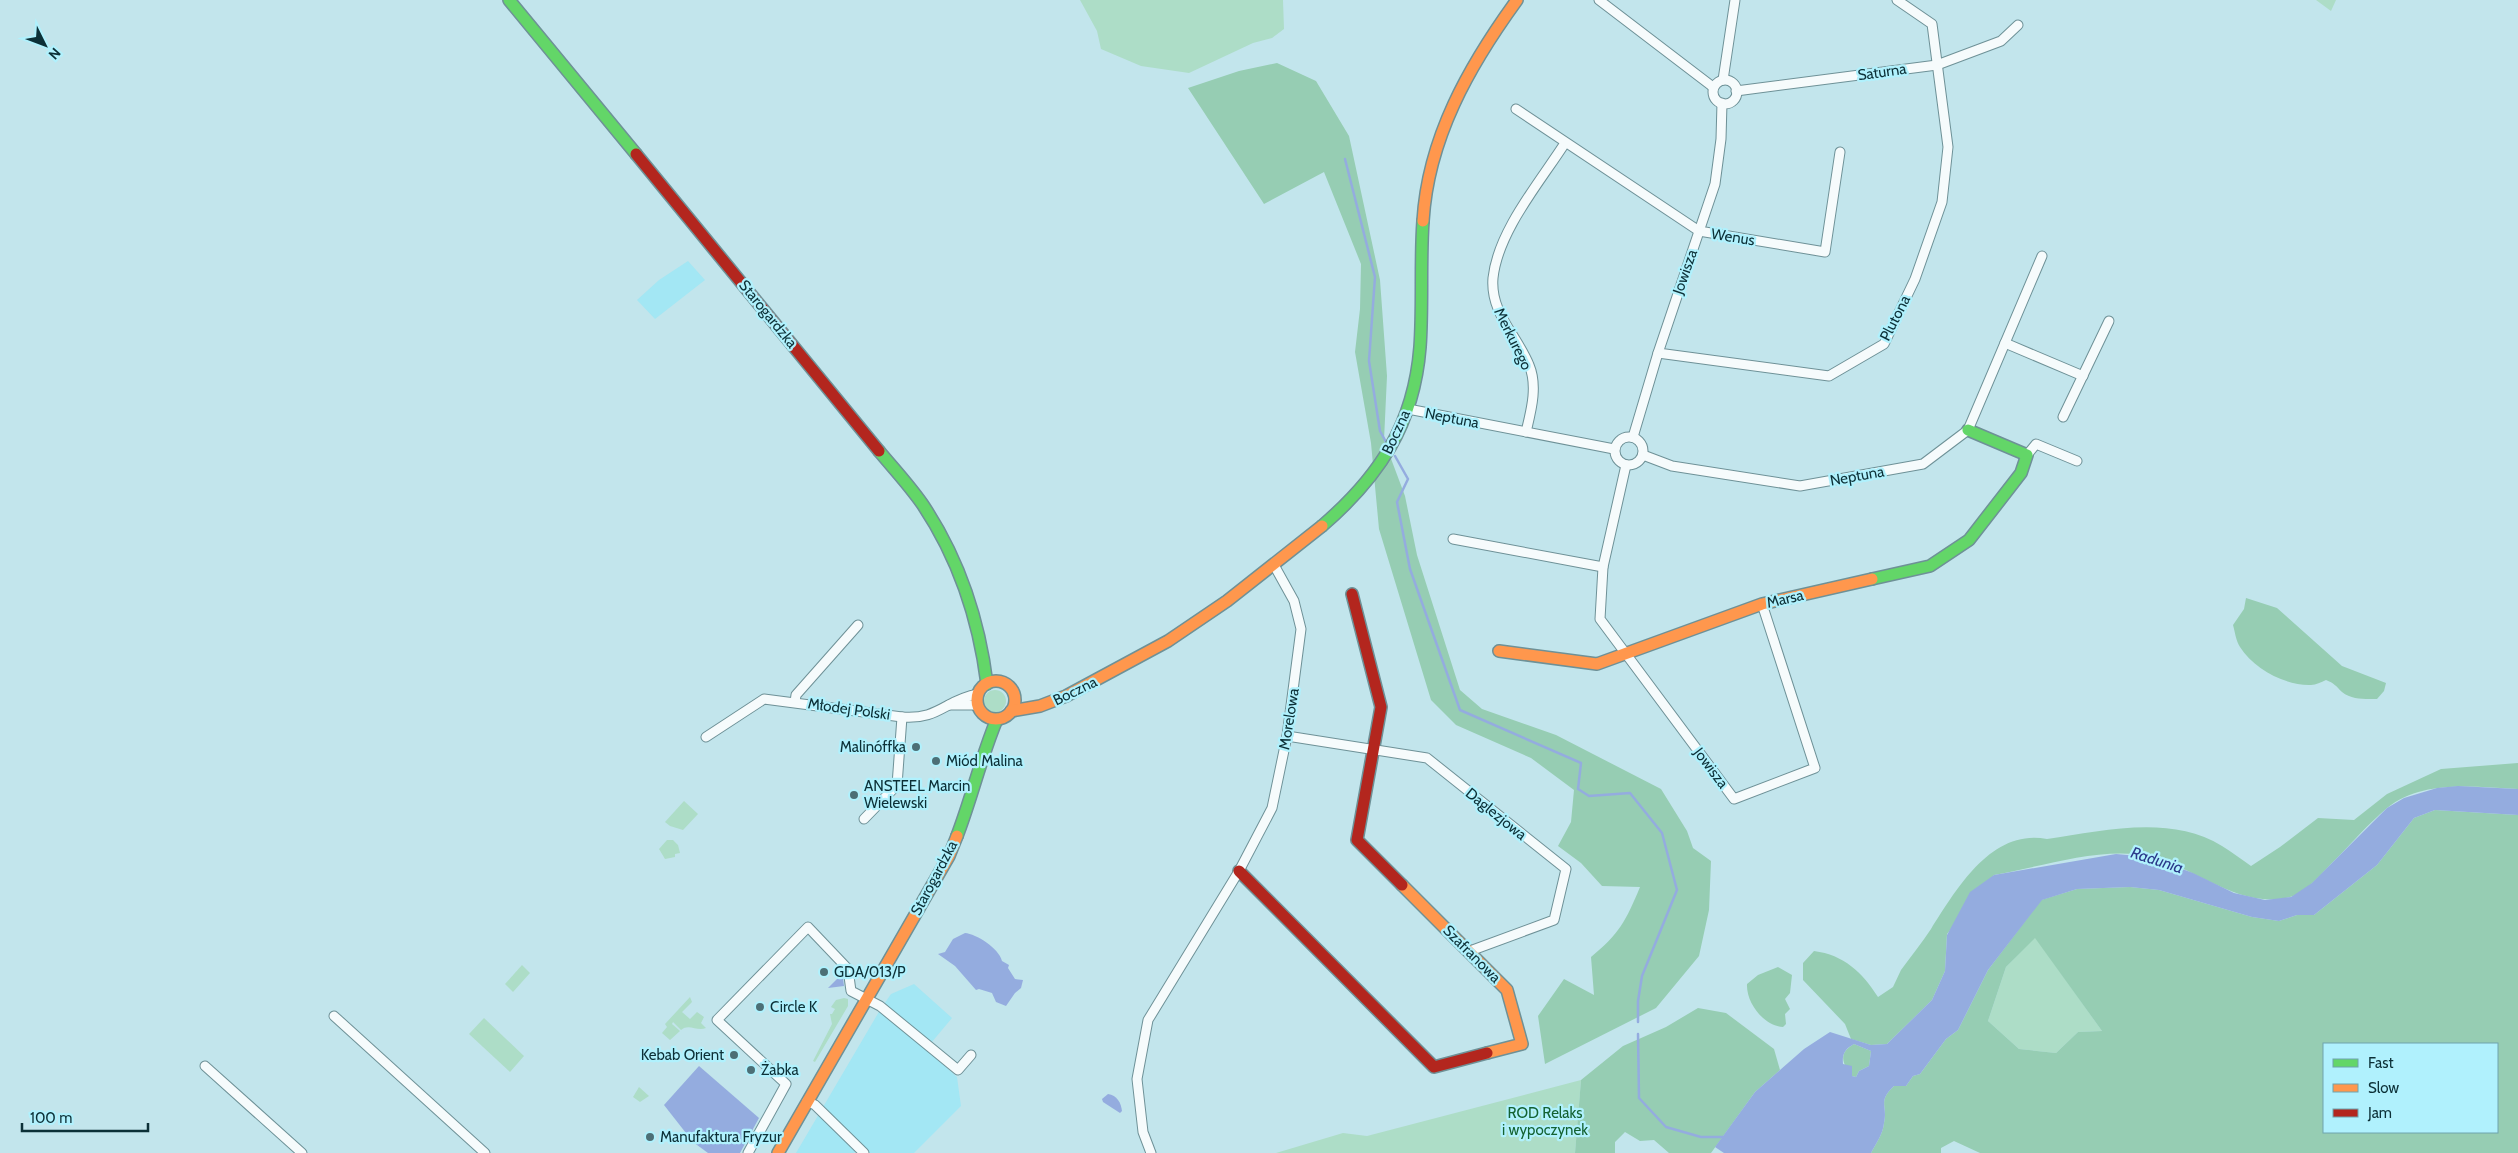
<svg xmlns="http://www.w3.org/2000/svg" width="2518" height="1153" font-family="Cabin,sans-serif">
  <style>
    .built { fill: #a3e7f4 }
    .green { fill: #adddc7 }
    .forest { fill: #96cdb3; fill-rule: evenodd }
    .water { fill: #94acdf; fill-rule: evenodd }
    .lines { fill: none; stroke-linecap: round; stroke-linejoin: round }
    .stream { stroke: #94acdf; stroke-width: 2.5 }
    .street-casing { stroke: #6e9197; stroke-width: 11 }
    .fast-casing { stroke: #6e9197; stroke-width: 14 }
    .slow-casing { stroke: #6e9197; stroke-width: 14 }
    .jam-casing { stroke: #6e9197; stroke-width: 14 }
    .street { stroke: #f6fbfc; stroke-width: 9 }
    .fast { stroke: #63d668; stroke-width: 11 }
    .slow { stroke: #ff974d; stroke-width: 11 }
    .jam { stroke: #b3261e; stroke-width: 11 }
    .poi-dot { fill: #4c6f76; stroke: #b0f1fd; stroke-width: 2 }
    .labels { text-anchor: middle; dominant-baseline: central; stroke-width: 4.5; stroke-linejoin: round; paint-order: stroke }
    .street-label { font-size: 15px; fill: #0c3037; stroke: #b0f1fd }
    .poi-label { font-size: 15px; fill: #0c3037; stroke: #b0f1fd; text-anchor: start }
    .park-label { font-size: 15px; fill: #146231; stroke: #b0f1fd }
    .water-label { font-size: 16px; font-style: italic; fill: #2a3889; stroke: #b0f1fd }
  </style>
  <rect width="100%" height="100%" fill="#c2e5ec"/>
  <g class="built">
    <path d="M688,261L705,280L655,319L637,300L659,280Z"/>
    <path d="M914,984L952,1018L926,1049L957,1077L961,1106L914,1153H858L856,1151L854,1153H796L880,1010L891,994Z"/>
  </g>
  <g class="green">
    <path d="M1080,0H1283L1284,29L1272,38L1253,43L1189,73L1141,66L1101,49L1097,31Z"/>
    <path d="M2316,0H2336L2331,11Z"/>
    <circle cx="995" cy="701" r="11"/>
    <path d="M684,801L698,814L683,830L670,826L665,822Z"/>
    <path d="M667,840H673L678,845L680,853L675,854V857L665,859L659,849Z"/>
    <path d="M2035,937L2102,1031L2078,1032L2056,1053L2019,1049L1988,1021L2006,967Z"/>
    <path d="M522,965L530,973L513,992L505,984Z"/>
    <path d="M690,997L692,1002L682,1012L690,1019L697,1012L704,1017L701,1023L706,1028C697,1032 689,1023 681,1030L673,1022L672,1024L680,1031L670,1040L662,1033L667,1027L665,1024Z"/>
    <path d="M844,998L848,999V1006L815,1062L813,1061L832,1024L830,1014H832L835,1009L831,1007L836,1000Z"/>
    <path d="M484,1018L524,1056L510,1072L469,1034Z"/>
    <path d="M1581,1080L1575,1153H1276L1343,1133L1367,1136Z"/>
    <path d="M639,1087L649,1096L640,1102L633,1097Z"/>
  </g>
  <g class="forest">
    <path d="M1277,63L1316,81L1349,136L1380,280L1387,376L1384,440L1405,496L1417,555L1460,690L1482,709L1556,735L1661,789L1687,831L1693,848L1711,861L1709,910L1699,956L1656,1008L1545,1064L1538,1016L1564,979L1594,995L1591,957C1619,934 1626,921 1640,887L1602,886L1581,863L1558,846L1571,822L1574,790L1531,758L1456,725L1431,700L1379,529L1371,443L1355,352L1360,309L1361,264L1324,172L1264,204L1188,88L1239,71Z"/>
    <path d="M2246,598L2277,608L2342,666L2386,683L2384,691L2377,699C2365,699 2352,700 2342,692C2336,686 2334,683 2326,680C2321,682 2316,685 2311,685C2286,686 2254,669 2240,647C2236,641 2235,632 2233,625L2244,609Z"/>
    <path d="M2518,763V789C2475,787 2423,779 2387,808C2368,824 2351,844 2333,862C2321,874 2307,892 2290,897C2240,910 2197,868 2151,857C2105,845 2041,867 1994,875L1947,934L1945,971L1932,1000L1887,1044L1871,1045L1851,1039L1845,1024L1803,980V963L1814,951C1844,955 1862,972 1878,997L1893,987L1901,970C1911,956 1922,943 1931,929C1956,890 1991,828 2047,839C2103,831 2170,814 2222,846C2232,852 2241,859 2251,866L2280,847L2318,818L2354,820L2387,794L2441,769Z"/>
    <path d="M2435,810L2518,815V1153H1980L1954,1141L1941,1148V1153H1871C1876,1143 1883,1134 1884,1123C1888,1105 1877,1102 1894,1086H1906L1913,1076L1920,1074L1946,1039L1958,1030L1988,970L2041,900L2077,889L2130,887L2159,890L2252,917L2279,921L2297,915H2314L2377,865L2414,818ZM2035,938L2102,1031L2078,1032L2056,1053L2019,1049L1988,1021L2006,967ZM2324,1044H2497V1132H2324Z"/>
    <path d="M1778,967L1792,975L1790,993L1785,999L1790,1009L1785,1014L1786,1024L1783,1027C1764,1026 1746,1003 1747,984L1758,975Z"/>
    <path d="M1698,1008L1726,1013L1774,1049L1780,1070L1755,1092L1711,1153H1669L1654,1140L1640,1141L1625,1132L1615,1142V1153H1575L1581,1080L1623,1046L1666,1027Z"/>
    <path d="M1854,1044L1871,1051L1869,1066L1859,1071L1856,1077L1852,1076C1842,1063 1838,1053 1854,1044Z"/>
  </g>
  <g class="water">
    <path d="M2458,786L2518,789V815L2435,810L2414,818L2377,865L2314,915H2297L2279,921L2252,917L2159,890L2130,887L2077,889L2042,900L1988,970L1958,1030L1946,1039L1920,1074L1913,1076L1906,1086H1894C1877,1102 1888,1105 1884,1123C1883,1134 1876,1143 1871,1153H1724L1715,1147L1755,1092L1804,1049L1830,1032L1871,1045L1887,1044L1932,1000L1945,971L1947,935L1970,892L1994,875L2116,854L2150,857L2193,873L2234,893L2265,900L2291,897L2312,883L2387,808L2404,798L2437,788ZM1854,1044L1871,1051L1869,1066L1859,1071L1856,1077L1852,1076V1066L1843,1064C1842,1054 1845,1049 1854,1044Z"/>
    <path d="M965,933C976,934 999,948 1002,961L1009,965L1008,968L1015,979L1023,980L1021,988L1015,993L1006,1006L996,1002L992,993L979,989L976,990L955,966L938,954L945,952L953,939Z"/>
    <path d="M840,976L843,979L844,986L828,988Z"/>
    <path d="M699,1066L759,1118L740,1153H708L693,1142L664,1105Z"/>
    <path d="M1108,1094C1117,1095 1121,1103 1122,1111L1120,1113L1103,1102L1102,1099Z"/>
  </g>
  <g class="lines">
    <g class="stream">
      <path d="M1345,159L1375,277L1369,361L1380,431L1386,442"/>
      <path d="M1395,456L1408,479L1397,502L1410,569L1460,710L1581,763L1578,789L1589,796L1630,793L1662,833L1677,890L1642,976L1638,1001V1022"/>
      <path d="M1638,1034L1639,1098L1666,1127L1701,1137H1723"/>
    </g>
    <g class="street-casing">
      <g id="street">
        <path d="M1599,0L1713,87"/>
        <path d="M1723,80L1735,0"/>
        <circle cx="1725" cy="92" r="12"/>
        <path d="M1736,91L1937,65L2001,41L2018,25"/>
        <path d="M1516,109L1699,231L1825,252L1840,152"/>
        <path d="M2005,343L2083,376"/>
        <path d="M1658,353L1829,376L1884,344L1915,279L1942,202L1948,147L1932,24L1897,0"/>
        <path d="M1408,409L1614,449"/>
        <path d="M2063,417L2109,321"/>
        <path d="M1526,432C1531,411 1538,386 1529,365C1517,335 1490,313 1493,278C1498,231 1540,182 1565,143"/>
        <circle cx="1629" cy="451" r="14"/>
        <path d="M1633,437L1658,353L1715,184L1721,139L1722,103"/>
        <path d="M1643,455L1672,466L1800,486L1923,464L1968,430L2042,256"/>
        <path d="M2027,455L2036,444L2077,461"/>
        <path d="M1626,465L1603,567L1600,619L1734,799L1815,768L1762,604"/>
        <path d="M1453,539L1603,567"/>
        <path d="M795,702L796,695L858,625"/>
        <path d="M949,705H978"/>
        <path d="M1287,736L1427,758L1566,869L1554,920L1470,951"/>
        <path d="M706,737L764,699L902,717"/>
        <path d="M864,819L897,785L902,717C939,720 945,700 978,694"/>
        <path d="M334,1016L485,1153"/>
        <path d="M205,1066L302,1153"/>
        <path d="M807,1101L815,1105L864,1153"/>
        <path d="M748,1153L786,1084L717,1020L808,927L848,969L851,991L880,1006L958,1070L971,1055"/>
        <path d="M1151,1153L1143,1132L1137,1079L1148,1020L1239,871L1272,808L1287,736L1301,629L1294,601L1274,565"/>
      </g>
    </g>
    <g class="fast-casing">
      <g id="fast">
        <path d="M509,0L636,154"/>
        <path d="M879,451C894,469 910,486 923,505C959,559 979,620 987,684"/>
        <path d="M1322,526C1380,476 1414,424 1420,347C1423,305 1420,263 1423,221"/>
        <path d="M1872,579L1930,566L1969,540L2021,473L2027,455L1968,430"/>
        <path d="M957,836C972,797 981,757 997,719"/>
      </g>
    </g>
    <g class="slow-casing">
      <g id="slow">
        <path d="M1423,221C1428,138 1469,66 1517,0"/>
        <path d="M1499,651L1597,664L1762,604L1872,579"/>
        <circle cx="996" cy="700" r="19"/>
        <path d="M1011,711L1040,706L1066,696L1168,641L1227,601L1322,526"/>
        <path d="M1402,885L1507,990L1522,1044L1487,1053"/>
        <path d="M778,1153L949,856L957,836"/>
      </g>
    </g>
    <g class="jam-casing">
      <g id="jam">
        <path d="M636,154L879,451"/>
        <path d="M1352,594L1381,707L1357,840L1402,885"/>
        <path d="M1239,871L1434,1067L1487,1053"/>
      </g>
    </g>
    <use href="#street" class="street"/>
    <use href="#fast" class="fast"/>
    <use href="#slow" class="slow"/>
    <use href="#jam" class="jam"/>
  </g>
  <g class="poi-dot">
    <circle cx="916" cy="747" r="5"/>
    <circle cx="936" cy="761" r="5"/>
    <circle cx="854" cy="795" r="5"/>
    <circle cx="824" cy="972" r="5"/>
    <circle cx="760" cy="1007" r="5"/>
    <circle cx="734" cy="1055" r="5"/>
    <circle cx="751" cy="1070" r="5"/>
    <circle cx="650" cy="1137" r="5"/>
  </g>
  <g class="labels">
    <g class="street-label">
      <text transform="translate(1882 72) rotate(-8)">Saturna</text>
      <text transform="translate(1733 237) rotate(9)">Wenus</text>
      <text transform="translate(1685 272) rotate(-71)">Jowisza</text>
      <text transform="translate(768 314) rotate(51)">Starogardzka</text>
      <text transform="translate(1895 318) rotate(-63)">Plutona</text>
      <text transform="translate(1513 339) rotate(64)">Merkurego</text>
      <text transform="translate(1452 418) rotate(11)">Neptuna</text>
      <text transform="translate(1396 432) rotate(-65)">Boczna</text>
      <text transform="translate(1857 476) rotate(-10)">Neptuna</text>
      <text transform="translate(1785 599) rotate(-13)">Marsa</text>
      <text transform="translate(1075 691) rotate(-26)">Boczna</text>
      <text transform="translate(849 709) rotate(8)">Młodej Polski</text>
      <text transform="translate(1289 719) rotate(-81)">Morelowa</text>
      <text transform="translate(1711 768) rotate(53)">Jowisza</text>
      <text transform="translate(1496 814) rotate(39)">Daglezjowa</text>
      <text transform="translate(934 878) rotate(-62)">Starogardzka</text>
      <text transform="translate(1472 954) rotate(45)">Szafranowa</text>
    </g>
    <g class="poi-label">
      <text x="906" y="747" text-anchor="end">Malinóffka</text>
      <text x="946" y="761">Miód Malina</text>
      <text x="864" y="786">ANSTEEL Marcin<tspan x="864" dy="17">Wielewski</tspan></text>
      <text x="834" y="972">GDA/013/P</text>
      <text x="770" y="1007">Circle K</text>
      <text x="724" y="1055" text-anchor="end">Kebab Orient</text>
      <text x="761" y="1070">Żabka</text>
      <text x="660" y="1137">Manufaktura Fryzur</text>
    </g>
    <g class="park-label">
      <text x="1545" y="1113">ROD Relaks<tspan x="1545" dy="17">i wypoczynek</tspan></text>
    </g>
    <g class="water-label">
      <text transform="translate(2157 860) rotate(18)">Radunia</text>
    </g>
  </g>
  <rect x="2323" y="1043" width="175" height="90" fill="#b0f1fd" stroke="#6ea4ae"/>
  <rect x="2333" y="1059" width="25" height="8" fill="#63d668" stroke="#6ea4ae"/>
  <text x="2368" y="1068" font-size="15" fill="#0c3037">Fast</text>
  <rect x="2333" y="1084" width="25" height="8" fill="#ff974d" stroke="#6ea4ae"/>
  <text x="2368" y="1093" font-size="15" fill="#0c3037">Slow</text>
  <rect x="2333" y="1109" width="25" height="8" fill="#b3261e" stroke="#6ea4ae"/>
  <text x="2368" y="1118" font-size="15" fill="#0c3037">Jam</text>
  <g transform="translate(45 45) rotate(132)" stroke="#b0f1fd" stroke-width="4" paint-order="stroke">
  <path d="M0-4L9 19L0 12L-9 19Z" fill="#0c3037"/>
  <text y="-8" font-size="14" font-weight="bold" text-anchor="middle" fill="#0c3037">N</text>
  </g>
  <path d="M22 1123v8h126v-8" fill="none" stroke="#0c3037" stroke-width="2.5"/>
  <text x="30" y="1123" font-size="15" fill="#0c3037" stroke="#b0f1fd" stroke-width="4" paint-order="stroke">100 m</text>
</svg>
